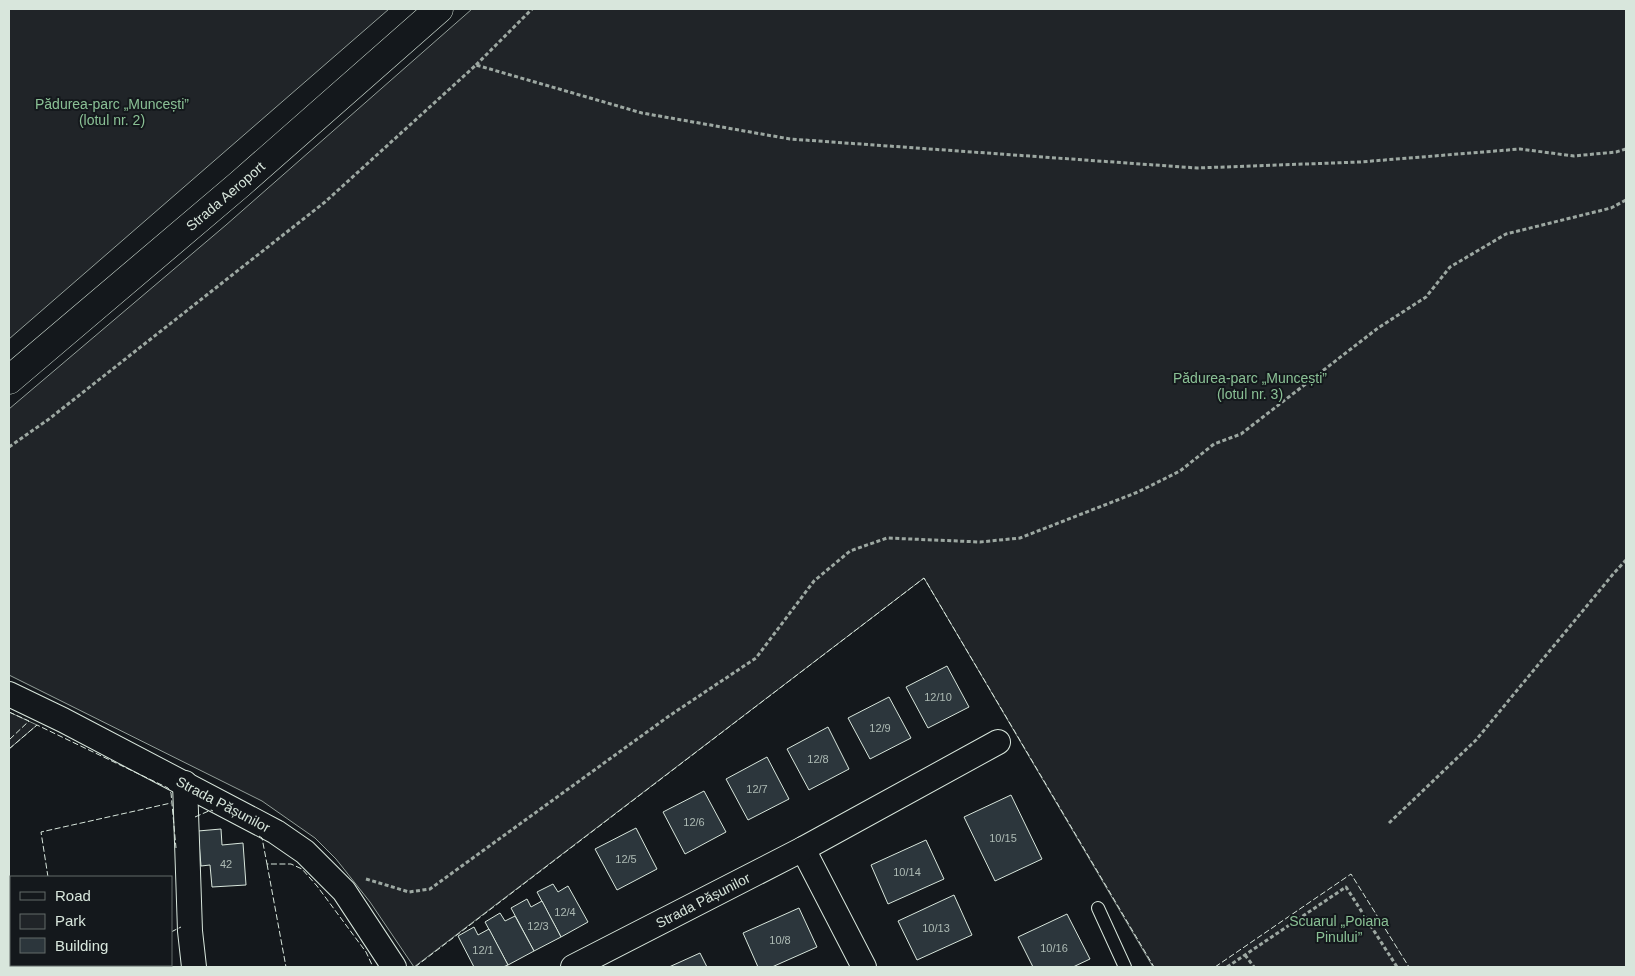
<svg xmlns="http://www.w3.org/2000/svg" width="1635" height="976" font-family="Arial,sans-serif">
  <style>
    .green { fill: #202428; stroke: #939e99 }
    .building { fill: #2c363c; stroke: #d8e6dc }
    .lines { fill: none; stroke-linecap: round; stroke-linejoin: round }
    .lane-casing { stroke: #d8e6dc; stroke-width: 14 }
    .street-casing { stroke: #d8e6dc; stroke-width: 26 }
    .secondary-casing { stroke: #d8e6dc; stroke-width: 29 }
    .path { stroke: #9da8a2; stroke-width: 3; stroke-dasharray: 4 2.5; stroke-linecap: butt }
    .lane { stroke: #14181c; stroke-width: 12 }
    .street { stroke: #14181c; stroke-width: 24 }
    .secondary { stroke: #14181c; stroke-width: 28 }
    .fence { stroke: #d8e6dc; stroke-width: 1; stroke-dasharray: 6 2.5; stroke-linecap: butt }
    .labels { text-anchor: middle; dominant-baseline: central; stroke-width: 4; stroke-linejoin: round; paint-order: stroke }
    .number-label { font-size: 11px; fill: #adbab4 }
    .park-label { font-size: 14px; fill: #8ac095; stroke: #14181c }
    .street-label { font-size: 14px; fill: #d8e6dc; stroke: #14181c }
  </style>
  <rect width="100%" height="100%" fill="#14181c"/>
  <g class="green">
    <path d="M9,9H389L9,339Z"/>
    <path d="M472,9H1626V967H1153L924,578L414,967L370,902L336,859L315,838L262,801L9,675V409L226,225Z"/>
    <path d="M9,712L37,725L9,749Z"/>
  </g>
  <g class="building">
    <path d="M947,666L969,707L928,728L906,687Z"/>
    <path d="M889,697L911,738L870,759L848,718Z"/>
    <path d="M828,727L849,769L809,790L787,749Z"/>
    <path d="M767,757L789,799L748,820L726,779Z"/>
    <path d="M704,791L726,832L685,854L663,812Z"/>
    <path d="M1011,795L1042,859L995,881L964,817Z"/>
    <path d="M636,828L657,869L617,890L595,849Z"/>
    <path d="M221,829L222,845L243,843L246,885L212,887L210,865L201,866L198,831Z"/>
    <path d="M926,840L944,879L888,904L871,865Z"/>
    <path d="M553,884L558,892L568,886L588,922L561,937L537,892Z"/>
    <path d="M954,895L972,935L917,960L898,921Z"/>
    <path d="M527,899L531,907L542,901L561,937L534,951L511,908Z"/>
    <path d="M799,908L817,947L772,967H758L743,933Z"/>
    <path d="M500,913L505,921L515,916L534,951L508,965L485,922Z"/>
    <path d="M1067,914L1090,959L1073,967H1033L1018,937Z"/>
    <path d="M474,927L478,935L489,929L508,965L503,967H474L458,936Z"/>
    <path d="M9,942H11V965H33V967H9Z"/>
    <path d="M700,953L707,967H669Z"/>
  </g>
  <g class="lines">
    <g class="lane-casing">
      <path id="lane" d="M1098,908L1125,967"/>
    </g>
    <g class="street-casing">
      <g id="street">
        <path id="s1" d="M9,694L63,720L276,832L305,852L344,891L394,967"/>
        <path d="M185,783L190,931L194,967"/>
        <path d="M803,849L864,967"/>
        <path id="s2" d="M573,967L803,849L998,742"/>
      </g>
    </g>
    <g class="secondary-casing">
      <g id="secondary">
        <path id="s3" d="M9,380L240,184L439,9"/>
      </g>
    </g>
    <g class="path">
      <path d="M476,65L532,9"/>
      <path d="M9,447L49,419L325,202L476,65L642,113L790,139L1197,168L1360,162L1520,149L1574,156L1616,152L1626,149"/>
      <path d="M1389,823L1476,740L1614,573L1626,560"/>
      <path d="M366,879L409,892L430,889L669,716L756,658L814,581L850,551L887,538L980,542L1020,538L1138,492L1180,471L1214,444L1241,434L1378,328L1426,297L1450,267L1506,234L1611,208L1626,200"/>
      <path d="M1245,955L1254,967"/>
      <path d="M1227,967L1346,887L1397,967"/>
    </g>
    <use href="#lane" class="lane"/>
    <use href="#street" class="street"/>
    <use href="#secondary" class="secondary"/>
    <g class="fence">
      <path d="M9,712L29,721L9,740"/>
      <path d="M9,749L37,725L168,788L171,793L176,848"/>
      <path d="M195,817L211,810L213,811"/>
      <path d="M259,836L262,838L267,864H291L302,869L317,886L366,952L373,967"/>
      <path d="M267,864L286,967"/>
      <path d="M48,877L41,832L171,803"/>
      <path d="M9,932H11"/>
      <path d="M171,932L181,927"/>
      <path d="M68,965L69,967"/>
      <path d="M110,967L114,965"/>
      <path d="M415,967L924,578L1154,967"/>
      <path d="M1215,967L1351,874L1409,967"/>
    </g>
  </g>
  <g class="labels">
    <g class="number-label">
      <text x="938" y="697">12/10</text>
      <text x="880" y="728">12/9</text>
      <text x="818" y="759">12/8</text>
      <text x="757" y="789">12/7</text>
      <text x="694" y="822">12/6</text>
      <text x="1003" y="838">10/15</text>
      <text x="626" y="859">12/5</text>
      <text x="226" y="864">42</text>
      <text x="907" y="872">10/14</text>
      <text x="565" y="912">12/4</text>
      <text x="538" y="926">12/3</text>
      <text x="936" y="928">10/13</text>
      <text x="780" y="940">10/8</text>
      <text x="1054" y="948">10/16</text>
      <text x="483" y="950">12/1</text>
    </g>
    <g class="park-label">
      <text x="112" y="104">Pădurea-parc „Muncești”<tspan x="112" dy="16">(lotul nr. 2)</tspan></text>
      <text x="1250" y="378">Pădurea-parc „Muncești”<tspan x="1250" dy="16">(lotul nr. 3)</tspan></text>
      <text x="1339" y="921">Scuarul „Poiana<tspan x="1339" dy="16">Pinului”</tspan></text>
    </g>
    <g class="street-label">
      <text stroke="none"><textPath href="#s3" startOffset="284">Strada Aeroport</textPath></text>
      <text stroke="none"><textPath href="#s1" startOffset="241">Strada Pășunilor</textPath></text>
      <text stroke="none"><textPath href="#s2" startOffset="146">Strada Pășunilor</textPath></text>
    </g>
  </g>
  <rect width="1635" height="976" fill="none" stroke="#d8e6dc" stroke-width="20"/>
  <rect x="10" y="876" width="162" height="90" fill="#14181c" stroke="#626a69"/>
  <rect x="20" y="892" width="25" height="8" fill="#14181c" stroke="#626a69"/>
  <text x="55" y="901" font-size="15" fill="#d8e6dc">Road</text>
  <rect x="20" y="914" width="25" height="15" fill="#202428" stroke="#626a69"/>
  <text x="55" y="926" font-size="15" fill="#d8e6dc">Park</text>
  <rect x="20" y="938" width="25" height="15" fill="#2c363c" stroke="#626a69"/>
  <text x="55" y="951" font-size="15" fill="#d8e6dc">Building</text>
</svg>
